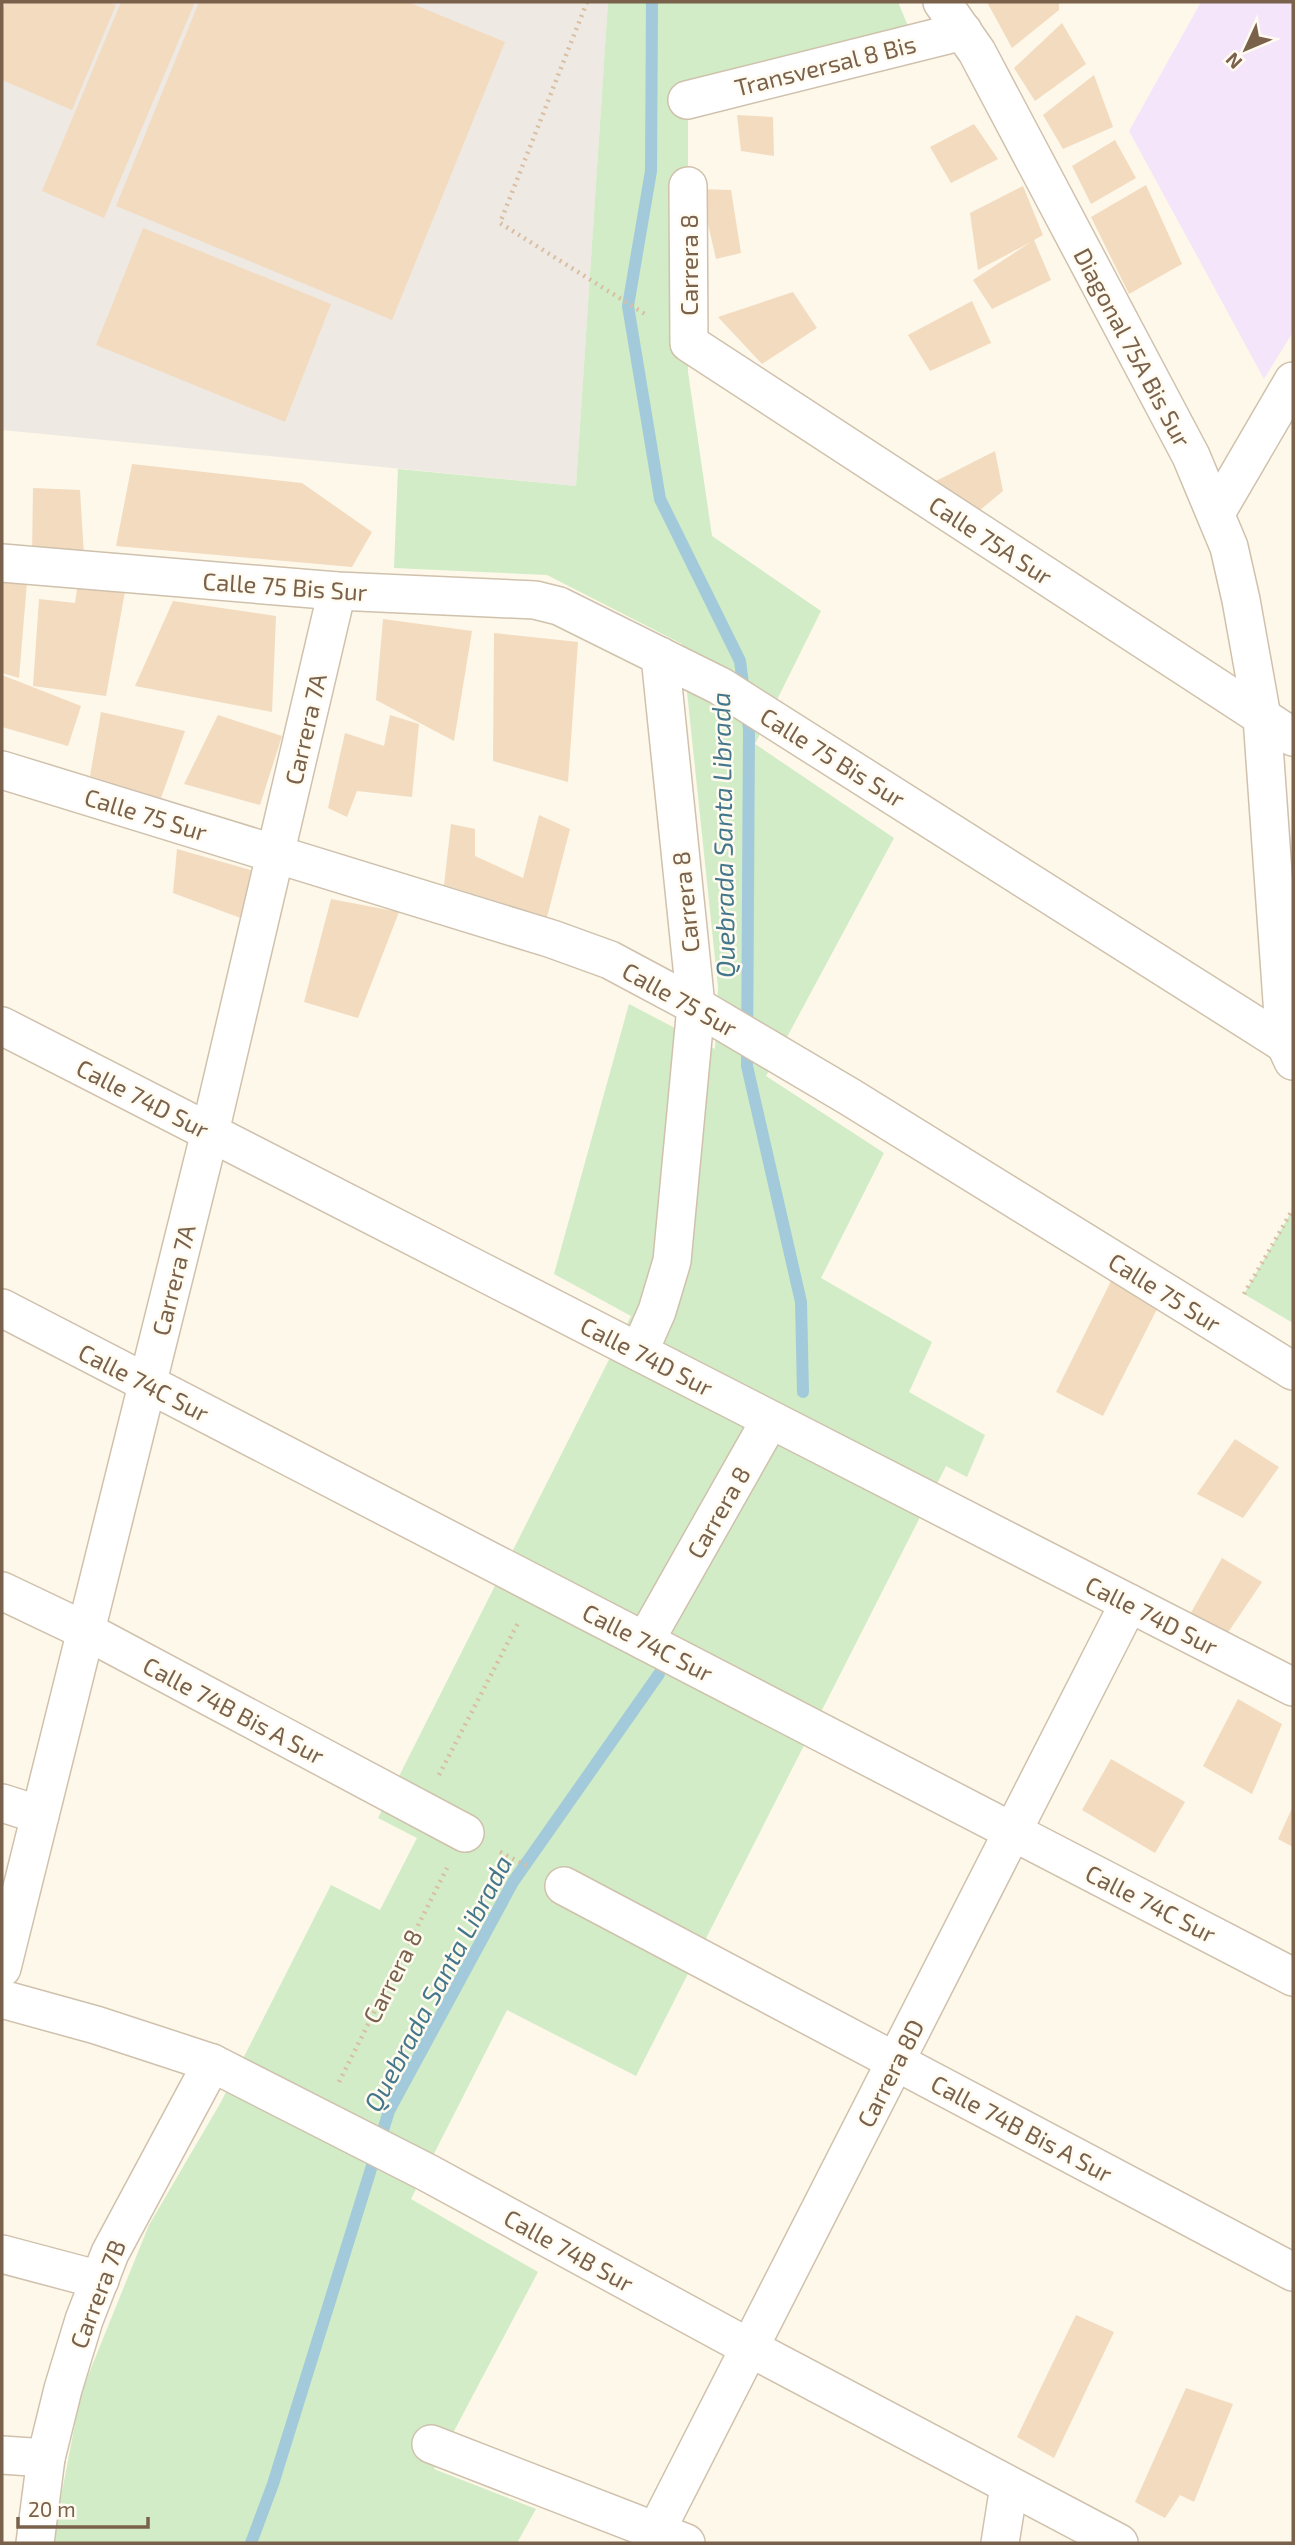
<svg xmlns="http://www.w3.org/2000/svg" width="1295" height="2545" font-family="'Exo 2',sans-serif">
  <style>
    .industrial { fill: #eee9e2 }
    .education { fill: #f5e5fa }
    .green { fill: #d1ecc6 }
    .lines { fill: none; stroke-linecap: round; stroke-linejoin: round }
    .stream { stroke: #a2cada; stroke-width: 12 }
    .building { fill: #f3dbc0 }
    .street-casing { stroke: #d0c1ad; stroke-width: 40 }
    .path { stroke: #d9bea2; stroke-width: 4.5; stroke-dasharray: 2 5; stroke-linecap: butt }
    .street { stroke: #fff; stroke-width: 37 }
    .labels { text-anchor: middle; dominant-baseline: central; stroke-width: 5; stroke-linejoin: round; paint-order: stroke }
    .street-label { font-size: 24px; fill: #79614b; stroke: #fffbf0 }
    .water-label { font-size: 26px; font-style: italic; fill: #44778c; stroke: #fffbf0 }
  </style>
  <rect width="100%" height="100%" fill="#fdf8e9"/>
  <path class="industrial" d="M2,2H608L576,486L2,430Z"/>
  <path class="education" d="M1201,2H1293V332L1264,379L1129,131Z"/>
  <g class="green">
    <path d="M608,2H898L915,43L688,100V372L712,536L821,611L755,744L894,838L766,1076L884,1153L821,1278L932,1342L909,1392L985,1435L967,1477L946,1466L636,2076L507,2010L411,2199L538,2272L434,2469L536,2509L517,2543H52L81,2393L149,2225L221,2102L331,1885L380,1910L417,1838L378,1818L631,1316L554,1274L629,1004L715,1049L718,987L682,644L547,575L394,568L398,469L576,486Z"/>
    <path d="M1293,1209V1323L1244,1294Z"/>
  </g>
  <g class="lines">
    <g class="stream">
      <path d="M652,2L651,171L628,306L660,499L740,661L749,729L747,1066L801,1302L803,1392"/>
      <path d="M251,2543L273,2484L389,2111L513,1882L659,1674"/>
    </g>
  </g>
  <g class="building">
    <path d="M6,2H107L116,5L72,110L2,80V12Z"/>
    <path d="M121,2H195L104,218L42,191Z"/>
    <path d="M199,2H408L505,42L392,320L116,206Z"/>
    <path d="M987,2H1059V10L1012,48Z"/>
    <path d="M1062,23L1086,64L1035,101L1014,68Z"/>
    <path d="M1094,75L1113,127L1063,149L1043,115Z"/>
    <path d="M737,115L773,117L774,156L741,151Z"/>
    <path d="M974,124L998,159L951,183L930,147Z"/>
    <path d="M1115,140L1136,178L1091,204L1072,166Z"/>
    <path d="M1146,185L1182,264L1129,294L1091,217Z"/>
    <path d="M1023,186L1043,235L1034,240L1051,280L992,309L973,280L1031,242L978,270L970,213Z"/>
    <path d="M700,189L731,190L741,253L716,259Z"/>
    <path d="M143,228L331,304L285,422L96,345Z"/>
    <path d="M793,292L817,328L762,364L718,317Z"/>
    <path d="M972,301L991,343L930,371L908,335Z"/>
    <path d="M995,451L1003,491L974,515L932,483Z"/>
    <path d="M132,464L302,483L372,532L352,567L116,546Z"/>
    <path d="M33,488L80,490L84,556H32Z"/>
    <path d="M2,578L27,582L19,678L2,673Z"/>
    <path d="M126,586L106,696L33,686L39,599L75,603L77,589Z"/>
    <path d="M173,601L276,616L272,712L135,686Z"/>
    <path d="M383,619L472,631L454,741L376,700Z"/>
    <path d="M494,633L578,642L568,782L493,761Z"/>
    <path d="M2,675L81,706L68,746L2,727Z"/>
    <path d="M101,712L185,731L161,798L90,776Z"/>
    <path d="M218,715L282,736L260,805L184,784Z"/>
    <path d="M390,715L419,724L412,797L357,791L347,817L328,808L345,733L384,746Z"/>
    <path d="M539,815L570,829L547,917L444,885L451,824L475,829V856L523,878Z"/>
    <path d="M177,849L254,871L246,920L173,893Z"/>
    <path d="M331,899L399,912L358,1018L304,1002Z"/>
    <path d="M1112,1279L1160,1303L1103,1416L1056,1392Z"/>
    <path d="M1235,1439L1279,1467L1243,1518L1197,1494Z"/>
    <path d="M1222,1558L1262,1582L1227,1634L1189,1616Z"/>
    <path d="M1238,1699L1282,1724L1252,1794L1203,1766Z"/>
    <path d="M1111,1759L1185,1802L1155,1853L1082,1810Z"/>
    <path d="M1293,1806V1847L1278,1839Z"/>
    <path d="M1076,2315L1114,2332L1054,2458L1017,2437Z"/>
    <path d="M1186,2388L1233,2404L1194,2502L1180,2495L1165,2518L1135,2502Z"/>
  </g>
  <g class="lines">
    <g class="street-casing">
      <g id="street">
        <path d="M942,2L977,52L1191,456L1229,547L1241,600L1262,717L1285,1044L1293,1061"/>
        <path d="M687,100L963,31"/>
        <path d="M688,186L689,343L1293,737"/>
        <path d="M1216,513L1293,381"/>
        <path d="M2,563L337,591L535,600L559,606L720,686L1285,1044"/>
        <path d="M2,770L552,939L610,960L696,1006L850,1097L1293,1371"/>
        <path d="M2,1026L1293,1687"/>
        <path d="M2,1308L1293,1977"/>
        <path d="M639,1352L657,1311L672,1261L696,1006L660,656"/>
        <path d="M2,1591L86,1631L465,1833"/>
        <path d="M645,1641L770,1420"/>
        <path d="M2,1803L40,1815"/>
        <path d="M564,1886L1293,2272"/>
        <path d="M2,1968L210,1132L337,591"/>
        <path d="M2,1999L96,2025L212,2063L428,2173L750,2348L1119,2543"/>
        <path d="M2,2254L100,2280"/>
        <path d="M431,2444L686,2543"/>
        <path d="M2,2455L46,2458"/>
        <path d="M35,2543L46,2458L63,2389L84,2320L110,2253L212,2063"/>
        <path d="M650,2543L1129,1603"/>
        <path d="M1000,2543L1009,2486"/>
      </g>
    </g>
    <g class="path">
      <path d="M587,2L500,223L648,316"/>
      <path d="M1244,1294L1293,1209"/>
      <path d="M439,1775L519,1621"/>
      <path d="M500,1852L529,1867"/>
      <path d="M339,2082L447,1868"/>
    </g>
    <use href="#street" class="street"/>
  </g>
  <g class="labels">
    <g class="street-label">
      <text transform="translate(825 65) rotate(-14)">Transversal 8 Bis</text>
      <text transform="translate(688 265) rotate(-90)">Carrera 8</text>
      <text transform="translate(1133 347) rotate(62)">Diagonal 75A Bis Sur</text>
      <text transform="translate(991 540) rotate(33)">Calle 75A Sur</text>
      <text transform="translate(285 586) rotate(4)">Calle 75 Bis Sur</text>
      <text transform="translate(305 729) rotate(-77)">Carrera 7A</text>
      <text transform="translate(833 757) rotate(32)">Calle 75 Bis Sur</text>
      <text transform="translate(146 814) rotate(17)">Calle 75 Sur</text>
      <text transform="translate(685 902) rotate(-96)">Carrera 8</text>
      <text transform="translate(680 999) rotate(29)">Calle 75 Sur</text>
      <text transform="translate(143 1098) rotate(27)">Calle 74D Sur</text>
      <text transform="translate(173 1280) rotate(-76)">Carrera 7A</text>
      <text transform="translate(1165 1292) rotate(32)">Calle 75 Sur</text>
      <text transform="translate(647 1356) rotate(27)">Calle 74D Sur</text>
      <text transform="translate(144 1382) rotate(27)">Calle 74C Sur</text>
      <text transform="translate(718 1512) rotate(-60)">Carrera 8</text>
      <text transform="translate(1152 1615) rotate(27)">Calle 74D Sur</text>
      <text transform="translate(648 1642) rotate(27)">Calle 74C Sur</text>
      <text transform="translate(234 1710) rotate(28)">Calle 74B Bis A Sur</text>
      <text transform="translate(1151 1903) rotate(27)">Calle 74C Sur</text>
      <text transform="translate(392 1976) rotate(-63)">Carrera 8</text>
      <text transform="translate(890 2073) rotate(-63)">Carrera 8D</text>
      <text transform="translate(1022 2128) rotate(28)">Calle 74B Bis A Sur</text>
      <text transform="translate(569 2250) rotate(29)">Calle 74B Sur</text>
      <text transform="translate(97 2294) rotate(-69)">Carrera 7B</text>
    </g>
    <g class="water-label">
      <text transform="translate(722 835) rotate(-91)">Quebrada Santa Librada</text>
      <text transform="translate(437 1983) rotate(-62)">Quebrada Santa Librada</text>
    </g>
  </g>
  <rect width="1295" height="2545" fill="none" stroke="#79614b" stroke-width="7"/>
  <g transform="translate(1246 49) rotate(226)" stroke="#fffbf0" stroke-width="5" paint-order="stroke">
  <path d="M0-5L12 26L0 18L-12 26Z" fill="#79614b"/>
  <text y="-10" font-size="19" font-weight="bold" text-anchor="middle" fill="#79614b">N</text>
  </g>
  <path d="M18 2517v10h130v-10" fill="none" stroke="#79614b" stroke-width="3.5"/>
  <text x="28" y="2517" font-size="21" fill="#79614b" stroke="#fffbf0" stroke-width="5" paint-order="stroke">20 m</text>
</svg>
